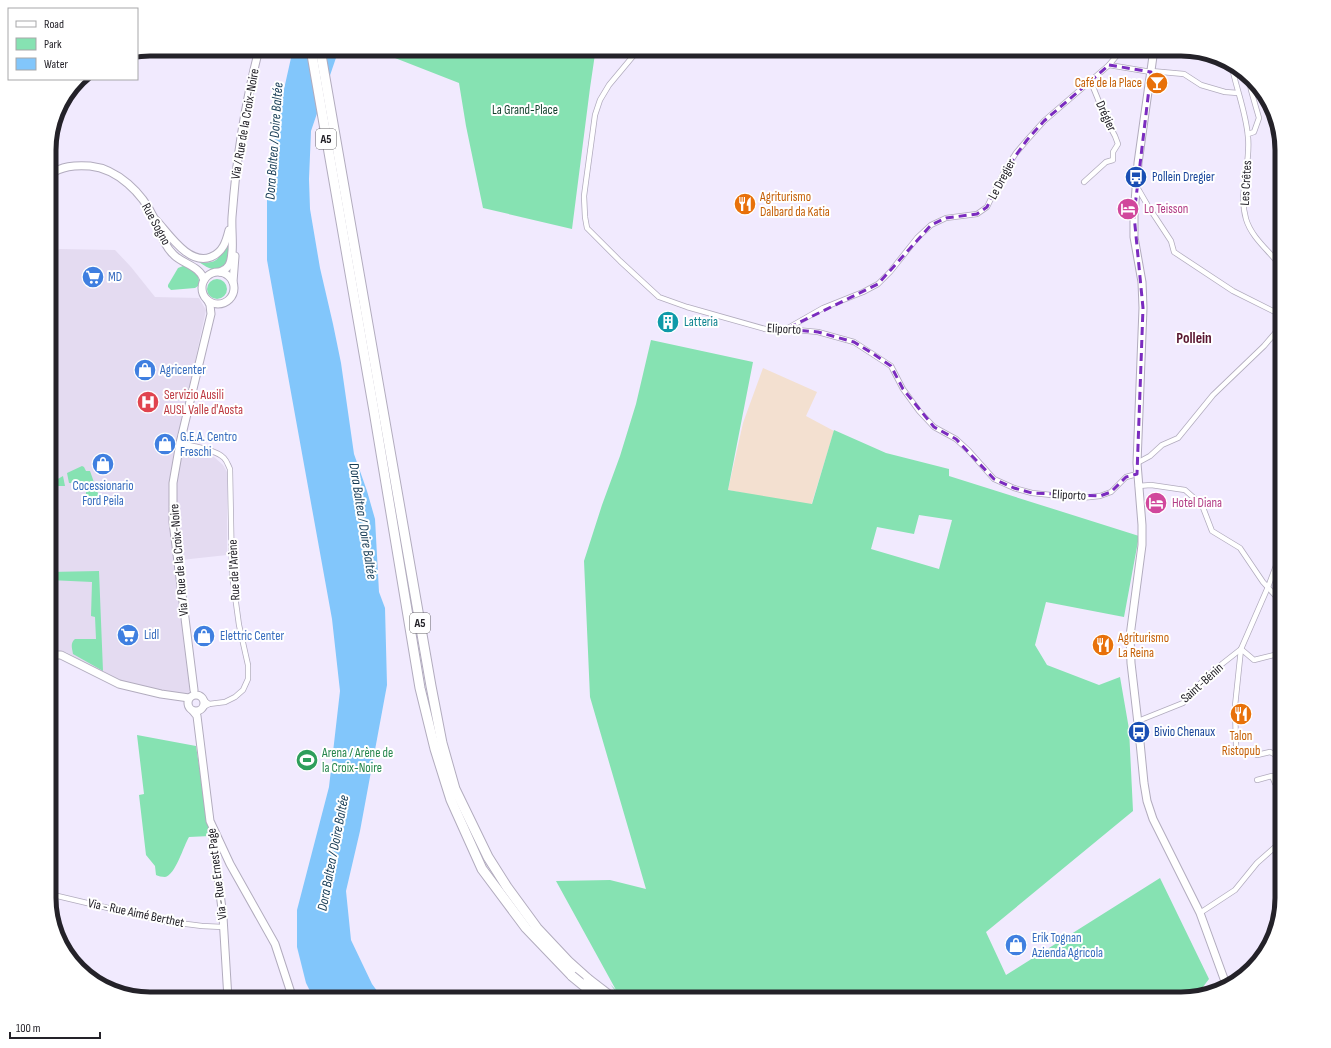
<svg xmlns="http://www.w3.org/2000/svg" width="1331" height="1048" font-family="'Sofia Sans Condensed',sans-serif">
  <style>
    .commercial { fill: #e4dbf1 }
    .industrial { fill: #f3e0d0 }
    .green { fill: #86e2b2; fill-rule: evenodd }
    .water { fill: #82c6fb }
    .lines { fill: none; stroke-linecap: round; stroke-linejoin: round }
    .street-casing { stroke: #b2acbe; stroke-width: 6 }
    .secondary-casing { stroke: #b2acbe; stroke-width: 9 }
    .highway-casing { stroke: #b2acbe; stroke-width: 11 }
    .street { stroke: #fff; stroke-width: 4.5 }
    .secondary { stroke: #fff; stroke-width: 7 }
    .highway { stroke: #fff; stroke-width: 9 }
    .highway-bridge-casing { stroke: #b2acbe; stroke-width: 11; stroke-linecap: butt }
    .highway-bridge { stroke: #fff; stroke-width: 9 }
    .marked { fill: none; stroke: #7b2cbf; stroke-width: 3; stroke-dasharray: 8 5; stroke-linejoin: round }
    .labels { text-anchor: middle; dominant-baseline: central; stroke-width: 4; stroke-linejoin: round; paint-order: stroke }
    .shield { fill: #fff; stroke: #666469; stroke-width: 1 }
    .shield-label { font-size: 12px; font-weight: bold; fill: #242229 }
    .food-label { font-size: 13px; fill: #c56008; stroke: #fff; text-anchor: start }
    .park-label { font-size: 13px; fill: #0f3f2a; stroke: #fff }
    .street-label { font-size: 13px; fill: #242229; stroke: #fff }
    .transit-label { font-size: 13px; fill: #164399; stroke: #fff; text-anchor: start }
    .hotel-label { font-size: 13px; fill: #b23c85; stroke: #fff; text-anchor: start }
    .shop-label { font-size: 13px; fill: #366cbe; stroke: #fff; text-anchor: start }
    .culture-label { font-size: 13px; fill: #0d838f; stroke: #fff; text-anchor: start }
    .health-label { font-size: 13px; fill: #be3a42; stroke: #fff; text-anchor: start }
    .leisure-label { font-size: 13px; fill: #27864d; stroke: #fff; text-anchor: start }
    .water-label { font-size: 14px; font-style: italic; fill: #143a54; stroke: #fff }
    .quarter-label { font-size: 15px; font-weight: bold; fill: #5a1730; stroke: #fff }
    .rim { fill: none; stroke: #242229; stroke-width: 5 }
  </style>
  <rect width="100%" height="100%" fill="#f1eafe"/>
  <g class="commercial">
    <path d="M59,249L115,250L131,267L155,297L199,298L206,310L169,482V517L191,694L159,691L120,682L66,652L49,650V260Z"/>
    <path d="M182,447L214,457L223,465L227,472V555L181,560L175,482Z"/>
  </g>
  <path class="industrial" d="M763,368L817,392L806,416L834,431L811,506L728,490L743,423Z"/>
  <g class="green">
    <path d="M372,49H598L595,54L590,88L572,229L483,208L466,126L459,83Z"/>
    <path d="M228,245C230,269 219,277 199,262C216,265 219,258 228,245Z"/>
    <path d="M183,266C193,267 202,276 198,286L195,288L171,290L168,287V285L178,268Z"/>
    <circle cx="217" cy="289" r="10"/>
    <path d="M651,340L753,362L728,490L812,504L834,430L886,453L949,469V476L1139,536L1124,617L1046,602L1035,645L1047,665L1099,685L1120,677L1129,729L1133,811L986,932L1006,975L1160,878L1209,979L1196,996L1181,999H623L620,997L610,984L616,990L556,881L610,880L646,889L590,697L584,561L602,505L620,456L636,404ZM919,515L952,520L939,569L871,549L877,527L914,534Z"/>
    <path d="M82,466L84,467L86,471H90L101,502L86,503V484L69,483L67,473Z"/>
    <path d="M63,476L65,486H49V484Z"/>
    <path d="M99,571L103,671L73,654C72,648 70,643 75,639H96L95,617L91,616L92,582L49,580V572Z"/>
    <path d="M137,735L196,746L210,836L189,837C184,845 175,876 165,877C162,877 158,876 156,875L155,866L146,855L139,795L144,794Z"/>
  </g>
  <path class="water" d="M293,49H339L311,131L309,179L310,209L320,268L333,324L341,363L354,454L367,491L375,519L379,592L385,608L387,685L360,831L346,891L351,940L372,984L383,999H314L306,983L297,947V910L329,787L340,691L332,619L267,260V182L278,116Z"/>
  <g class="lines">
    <g class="street-casing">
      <g id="street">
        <path d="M639,49L609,85L600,100L595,115L584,196L585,217L587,228L620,261L659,297L687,307L765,329H786L818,332L854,342L891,366L903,389L919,411L934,427L956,439L969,451L994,479L1014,488L1032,493L1081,498L1100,496L1111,492L1126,477L1137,474"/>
        <path d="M1231,63C1236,88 1246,112 1248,137C1251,165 1238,192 1246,219C1252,239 1271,252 1282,268"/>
        <path d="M1109,65L1151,72"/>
        <path d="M1151,71L1184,74L1201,85L1225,92L1238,93"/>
        <path d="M1248,134L1254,132L1259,118L1251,90L1249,76"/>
        <path d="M1084,182L1106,162L1113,160V152L1118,144L1115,136L1106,119L1091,82"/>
        <path d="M1137,187L1148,206L1171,241L1174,252L1233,291L1279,314H1282"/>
        <path d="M788,328L823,308L863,292L878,284L890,272L917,238L931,225L946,218L977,214L987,207L1005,170L1016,153L1027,140L1044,121L1109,65L1122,49"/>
        <path d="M180,443C191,446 215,449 224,458C227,461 228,465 230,469L232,574L239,625L248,665V679L243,690L235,697L225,702L209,704L202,708"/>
        <path d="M1137,463L1150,456L1162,445L1178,438L1213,395L1264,346L1282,325"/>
        <path d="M1138,486L1151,485L1185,490L1202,505L1212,531L1240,548L1263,582L1282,603"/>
        <path d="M203,699L209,704"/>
        <path d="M1138,721L1183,703L1208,675L1241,649L1268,587L1282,550"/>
        <path d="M1236,745L1235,706L1241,649L1254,660L1282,653"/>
        <path d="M1257,755L1270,752L1276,755L1277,772L1280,789"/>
        <path d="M1257,780L1272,776L1275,783L1280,789"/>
        <path d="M49,894L163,921L202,926L223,927"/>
        <path d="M1200,913L1235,890L1257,863L1282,841"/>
      </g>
    </g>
    <g class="secondary-casing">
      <g id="secondary">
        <path d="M1154,49L1138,163L1134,215V237L1142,282L1143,308L1137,463L1142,525V545L1130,636L1131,663L1139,732L1144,783L1147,801L1153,819L1200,913L1227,987"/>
        <path d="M49,175C62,166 74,165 90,166C118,169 142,193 154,218C160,230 163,245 174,255C183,264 200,266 204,280"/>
        <path d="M156,220C169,234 189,266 211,257C223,252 226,242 229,230"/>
        <circle cx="218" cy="288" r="16"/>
        <path d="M220,272C224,270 227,269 229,265C235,254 231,230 232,217C236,160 245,104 259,49"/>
        <path d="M233,282L235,256"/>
        <path d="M49,655H61L119,684L161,694L189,698"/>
        <path d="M194,690L173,522V483L180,443L211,314L210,305L208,301"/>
        <circle cx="196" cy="703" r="8"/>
        <path d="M193,711L197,716L210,821L230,864L275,944L293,999"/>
        <path d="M212,830L223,917L228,999"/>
      </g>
    </g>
    <g class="highway-casing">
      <g id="highway">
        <path d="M311,49L374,411L420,688L435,749L451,800L482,869L526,928L572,976"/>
        <path d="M320,49L431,686L442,743L455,789L488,857L507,887L537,928L568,961L588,979"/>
      </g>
    </g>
    <use href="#street" class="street"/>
    <use href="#secondary" class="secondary"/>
    <use href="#highway" class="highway"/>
    <g class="highway-bridge-casing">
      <g id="highway-bridge">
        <path d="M572,976L600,999"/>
        <path d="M588,979L614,999"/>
      </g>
    </g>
    <use href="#highway-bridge" class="highway-bridge"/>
  </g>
  <path class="marked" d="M1109,65L1151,72L1134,215L1143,308L1137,474L1126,477L1111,492L1100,496L1032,493L1014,488L994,479L956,439L934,427L903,389L891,366L872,353L854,342L818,332L786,329L878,284L931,225L946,218L977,214L987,207L1005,170L1027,140L1044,121Z"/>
  <defs>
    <g id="bar-disc" transform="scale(1.15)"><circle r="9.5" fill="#e8710a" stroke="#fff"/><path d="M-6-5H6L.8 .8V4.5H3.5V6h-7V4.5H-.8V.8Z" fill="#fff"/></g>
    <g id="bus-disc" transform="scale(1.15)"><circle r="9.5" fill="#1a4fb4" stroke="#fff"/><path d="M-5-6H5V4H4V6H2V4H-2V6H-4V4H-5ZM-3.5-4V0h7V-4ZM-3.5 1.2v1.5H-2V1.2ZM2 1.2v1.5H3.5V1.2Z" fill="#fff"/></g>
    <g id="restaurant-disc" transform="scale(1.15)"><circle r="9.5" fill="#e8710a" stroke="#fff"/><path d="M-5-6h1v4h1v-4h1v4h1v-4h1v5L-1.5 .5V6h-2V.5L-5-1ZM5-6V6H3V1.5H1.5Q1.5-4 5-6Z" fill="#fff"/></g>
    <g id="hotel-disc" transform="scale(1.15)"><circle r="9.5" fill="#d1479c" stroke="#fff"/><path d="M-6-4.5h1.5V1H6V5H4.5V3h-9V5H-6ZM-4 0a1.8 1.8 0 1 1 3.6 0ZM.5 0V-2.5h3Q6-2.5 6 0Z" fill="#fff"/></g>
    <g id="supermarket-disc" transform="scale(1.15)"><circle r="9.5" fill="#3f7fe0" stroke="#fff"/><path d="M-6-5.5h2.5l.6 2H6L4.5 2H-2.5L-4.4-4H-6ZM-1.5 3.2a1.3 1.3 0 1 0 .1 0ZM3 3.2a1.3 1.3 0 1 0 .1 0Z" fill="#fff"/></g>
    <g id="building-disc" transform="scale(1.15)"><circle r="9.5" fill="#0f9aa8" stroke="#fff"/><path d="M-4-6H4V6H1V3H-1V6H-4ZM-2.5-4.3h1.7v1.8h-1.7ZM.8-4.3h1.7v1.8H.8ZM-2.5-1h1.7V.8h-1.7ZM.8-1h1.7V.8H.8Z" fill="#fff"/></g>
    <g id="shop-disc" transform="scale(1.15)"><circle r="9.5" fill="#3f7fe0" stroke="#fff"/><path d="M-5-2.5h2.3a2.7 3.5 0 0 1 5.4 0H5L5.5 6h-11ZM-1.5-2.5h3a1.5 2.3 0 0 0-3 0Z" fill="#fff"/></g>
    <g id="hospital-disc" transform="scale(1.15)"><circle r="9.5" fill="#e0444e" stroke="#fff"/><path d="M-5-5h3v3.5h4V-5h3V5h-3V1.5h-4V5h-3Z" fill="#fff"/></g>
    <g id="stadium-disc" transform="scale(1.15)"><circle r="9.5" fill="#2e9e5b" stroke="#fff"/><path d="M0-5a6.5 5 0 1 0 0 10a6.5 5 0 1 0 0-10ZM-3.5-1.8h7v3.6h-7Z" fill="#fff"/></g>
  </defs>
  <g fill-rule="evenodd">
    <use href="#bar-disc" x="1157" y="83"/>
    <use href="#bus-disc" x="1136" y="177"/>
    <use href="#restaurant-disc" x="745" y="204"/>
    <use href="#hotel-disc" x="1128" y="209"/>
    <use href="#supermarket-disc" x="93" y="277"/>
    <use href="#building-disc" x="668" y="322"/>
    <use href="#shop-disc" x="145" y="370"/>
    <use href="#hospital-disc" x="148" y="402"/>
    <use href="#shop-disc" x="165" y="444"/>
    <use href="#shop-disc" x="103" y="464"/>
    <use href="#hotel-disc" x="1156" y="503"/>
    <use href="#supermarket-disc" x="128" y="635"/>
    <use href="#shop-disc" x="204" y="636"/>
    <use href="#restaurant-disc" x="1103" y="645"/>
    <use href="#restaurant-disc" x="1241" y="714"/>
    <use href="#bus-disc" x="1139" y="732"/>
    <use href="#stadium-disc" x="307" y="760"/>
    <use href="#shop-disc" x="1016" y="945"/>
  </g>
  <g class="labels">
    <g class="shield">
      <rect x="316" y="129" width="20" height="20" rx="3"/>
      <rect x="410" y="613" width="20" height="20" rx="3"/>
    </g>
    <g class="shield-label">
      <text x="326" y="139">A5</text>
      <text x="420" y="623">A5</text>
    </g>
    <g class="food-label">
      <text x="1142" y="83" text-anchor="end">Café de la Place</text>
      <text x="760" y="197">Agriturismo<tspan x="760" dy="15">Dalbard da Katia</tspan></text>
      <text x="1118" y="638">Agriturismo<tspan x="1118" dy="15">La Reina</tspan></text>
      <text x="1241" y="736" text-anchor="middle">Talon<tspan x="1241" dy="15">Ristopub</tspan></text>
    </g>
    <g class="park-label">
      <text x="525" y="110">La Grand-Place</text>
    </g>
    <g class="street-label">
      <text transform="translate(1106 116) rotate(65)">Drégier</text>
      <text transform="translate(245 124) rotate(-80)">Via / Rue de la Croix-Noire</text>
      <text transform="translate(1002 179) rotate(-62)">Le Dregier</text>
      <text transform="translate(1246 183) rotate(-87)">Les Crêtes</text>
      <text transform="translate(156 224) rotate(61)">Rue Sogno</text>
      <text transform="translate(784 329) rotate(3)">Eliporto</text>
      <text transform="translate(1069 495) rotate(3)">Eliporto</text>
      <text transform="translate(179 560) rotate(-95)">Via / Rue de la Croix-Noire</text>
      <text transform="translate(234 570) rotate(-93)">Rue de l'Arène</text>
      <text transform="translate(1202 683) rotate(-42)">Saint-Bénin</text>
      <text transform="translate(217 874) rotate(-97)">Via - Rue Ernest Page</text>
      <text transform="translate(136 913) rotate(12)">Via - Rue Aimé Berthet</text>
    </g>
    <g class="transit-label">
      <text x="1152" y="177">Pollein Dregier</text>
      <text x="1154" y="732">Bivio Chenaux</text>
    </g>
    <g class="hotel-label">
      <text x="1144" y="209">Lo Teisson</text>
      <text x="1172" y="503">Hotel Diana</text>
    </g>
    <g class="shop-label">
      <text x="108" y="277">MD</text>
      <text x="160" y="370">Agricenter</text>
      <text x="180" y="437">G.E.A. Centro<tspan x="180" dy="15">Freschi</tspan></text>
      <text x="103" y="486" text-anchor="middle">Cocessionario<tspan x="103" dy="15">Ford Peila</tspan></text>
      <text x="144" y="635">Lidl</text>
      <text x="220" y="636">Elettric Center</text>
      <text x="1032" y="938">Erik Tognan<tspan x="1032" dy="15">Azienda Agricola</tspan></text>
    </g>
    <g class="culture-label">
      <text x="684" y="322">Latteria</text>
    </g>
    <g class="health-label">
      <text x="164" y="395">Servizio Ausili<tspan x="164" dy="15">AUSL Valle d'Aosta</tspan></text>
    </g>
    <g class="leisure-label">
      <text x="322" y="753">Arena / Arène de<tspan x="322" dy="15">la Croix-Noire</tspan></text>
    </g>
    <g class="water-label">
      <text transform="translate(274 141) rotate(-86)">Dora Baltea / Doire Baltée</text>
      <text transform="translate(363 521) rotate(81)">Dora Baltea / Doire Baltée</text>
      <text transform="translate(333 853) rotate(-79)">Dora Baltea / Doire Baltée</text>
    </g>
    <g class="quarter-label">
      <text x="1194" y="338">Pollein</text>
    </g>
  </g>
  <path d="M0 0H1331V1048H0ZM150 56H1181A94 94 0 0 1 1275 150V898A94 94 0 0 1 1181 992H150A94 94 0 0 1 56 898V150A94 94 0 0 1 150 56Z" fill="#fff" fill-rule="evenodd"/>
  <path class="rim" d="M150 56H1181A94 94 0 0 1 1275 150V898A94 94 0 0 1 1181 992H150A94 94 0 0 1 56 898V150A94 94 0 0 1 150 56Z"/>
  <rect x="8" y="8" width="130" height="72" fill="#ffffff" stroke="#a7a7a9"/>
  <rect x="16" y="21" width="20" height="6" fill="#ffffff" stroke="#a7a7a9"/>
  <text x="44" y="28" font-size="12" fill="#242229">Road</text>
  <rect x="16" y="38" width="20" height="12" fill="#86e2b2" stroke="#a7a7a9"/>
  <text x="44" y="48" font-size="12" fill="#242229">Park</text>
  <rect x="16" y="58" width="20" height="12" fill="#82c6fb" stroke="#a7a7a9"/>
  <text x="44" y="68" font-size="12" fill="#242229">Water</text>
  <path d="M10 1032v6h90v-6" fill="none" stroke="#242229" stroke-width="2"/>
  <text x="16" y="1032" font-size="12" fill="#242229" stroke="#ffffff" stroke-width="3" paint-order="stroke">100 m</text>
</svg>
